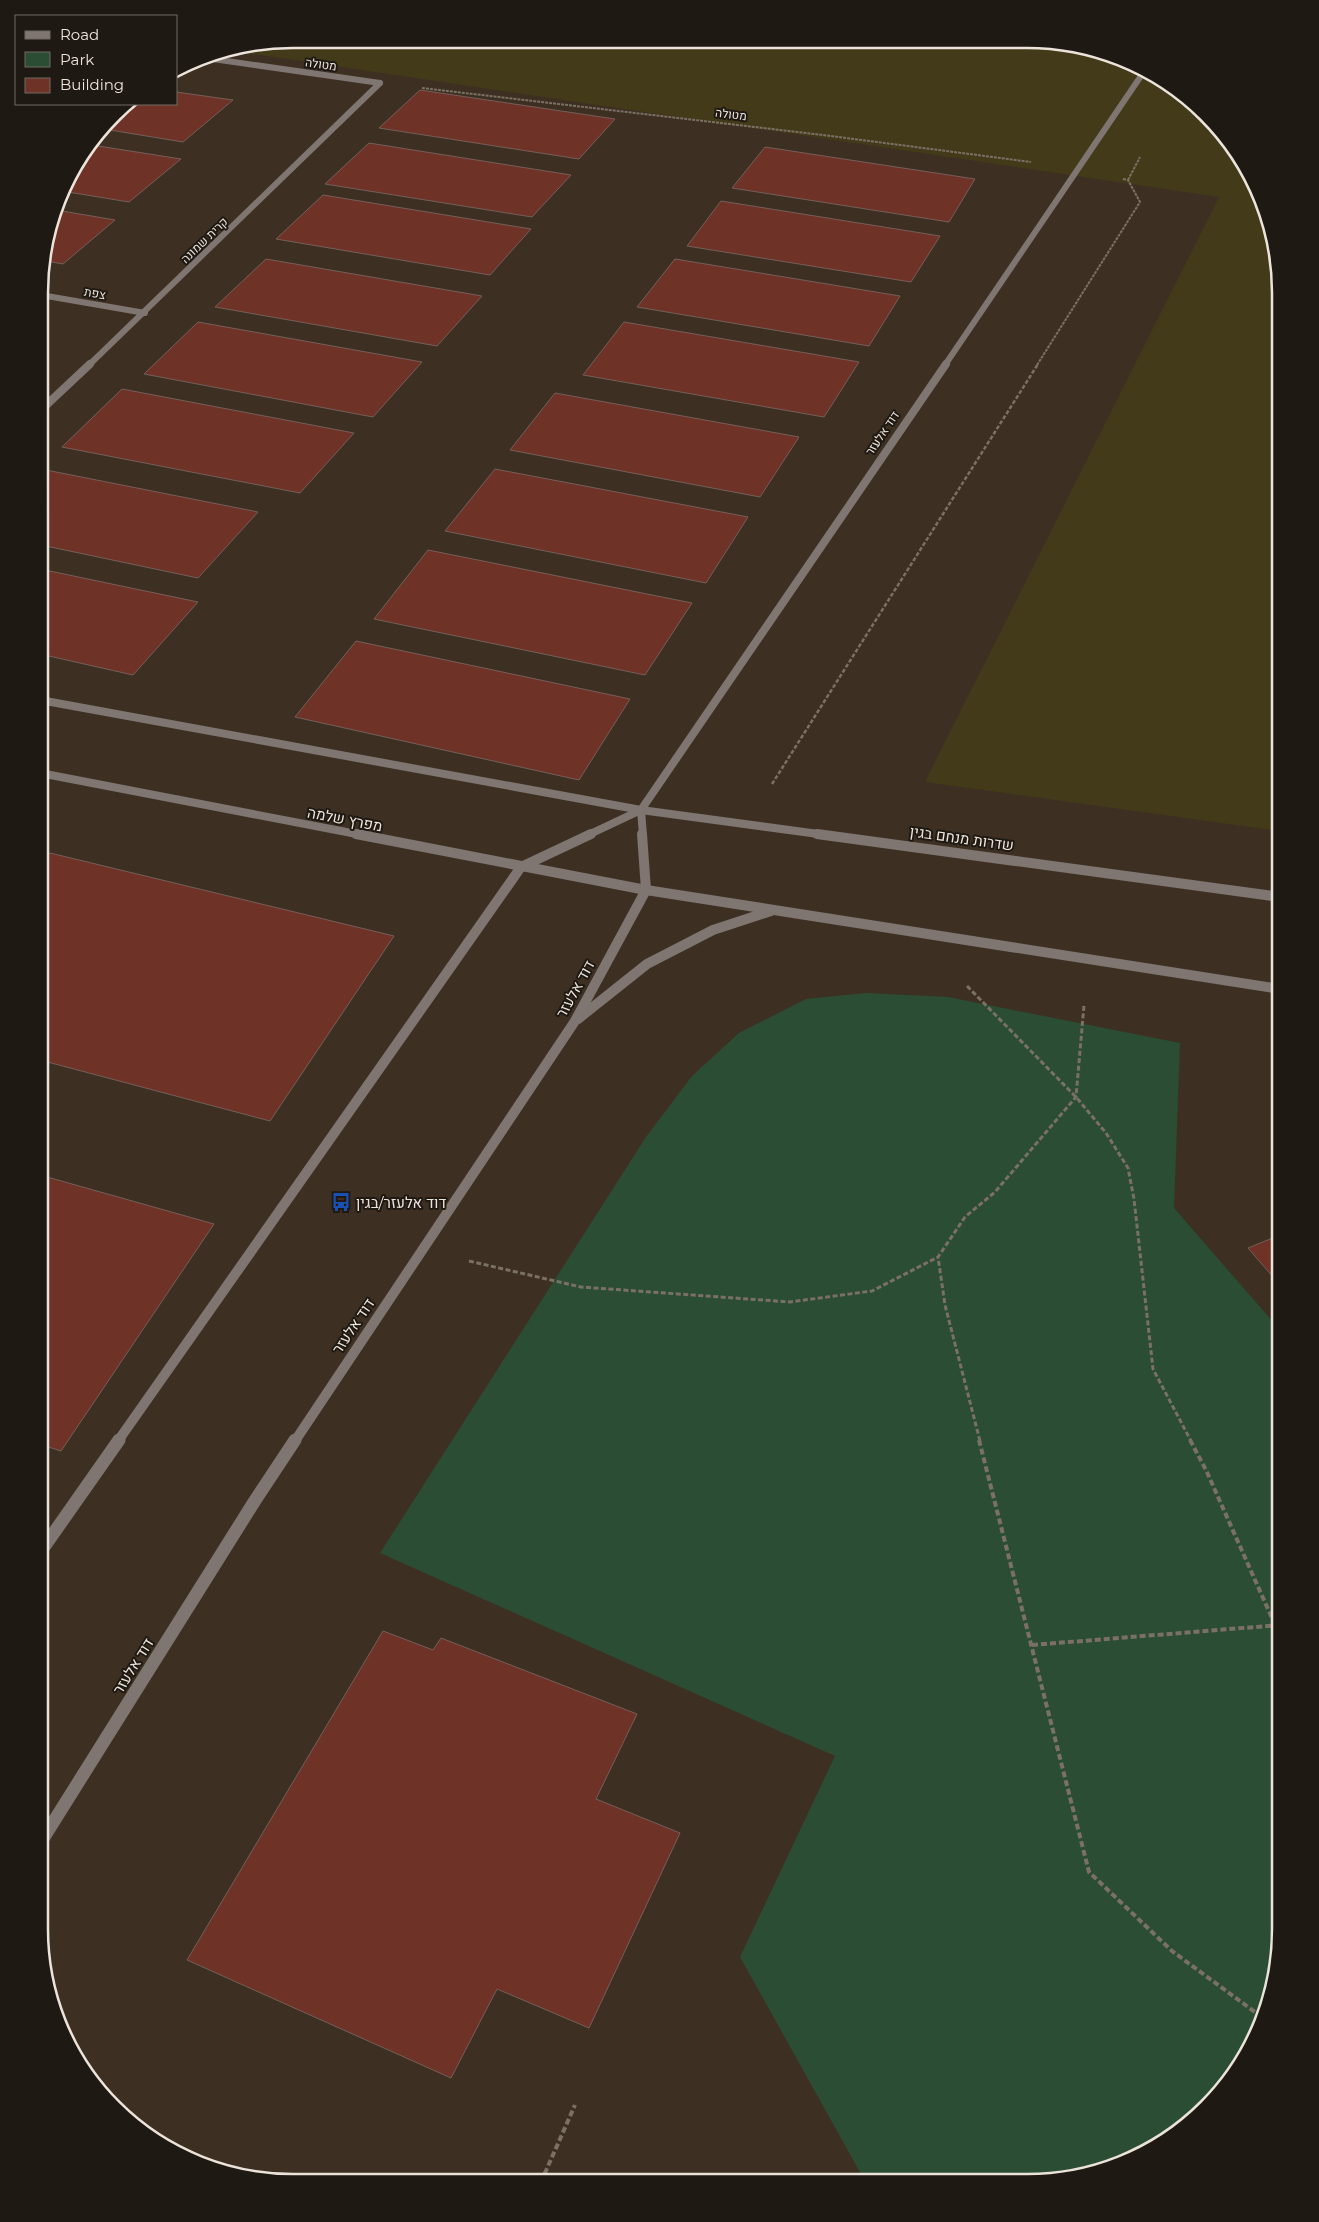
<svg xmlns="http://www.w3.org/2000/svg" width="1319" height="2222" font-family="Montserrat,Heebo,sans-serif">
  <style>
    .green { fill: #2b4d33 }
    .sand { fill: #433a1a }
    .building { fill: #6f3226; stroke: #755f5a }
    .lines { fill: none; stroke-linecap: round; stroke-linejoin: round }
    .path-far3 { stroke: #7b7064; stroke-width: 2; stroke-dasharray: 3 1; stroke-linecap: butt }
    .path-far2 { stroke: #7b7064; stroke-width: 2.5; stroke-dasharray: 4 2; stroke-linecap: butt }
    .path-far1 { stroke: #7b7064; stroke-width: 3; stroke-dasharray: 5 2.5; stroke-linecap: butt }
    .path { stroke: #7b7064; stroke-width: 4; stroke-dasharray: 6 3; stroke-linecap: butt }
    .minor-far1 { stroke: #7f7671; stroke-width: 6 }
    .minor { stroke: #7f7671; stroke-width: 8 }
    .tertiary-far2 { stroke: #7f7671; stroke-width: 8 }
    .tertiary-far1 { stroke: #7f7671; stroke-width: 10 }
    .tertiary { stroke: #7f7671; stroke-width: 13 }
    .labels { text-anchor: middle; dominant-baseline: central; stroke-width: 4; stroke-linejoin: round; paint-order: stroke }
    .far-street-label { font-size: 12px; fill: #ece3db; stroke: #1f1913 }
    .street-label { font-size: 15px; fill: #ece3db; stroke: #1f1913 }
    .poi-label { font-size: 15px; fill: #ece3db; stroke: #1f1913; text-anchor: start }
    .rim { fill: none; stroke: #ece3db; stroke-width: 2.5 }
  </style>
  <rect width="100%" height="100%" fill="#3d3023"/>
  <path class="green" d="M867,993L948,997L1180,1043L1174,1208L1280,1330V1947L1267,2011L1228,2084L1181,2131L1123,2164L1027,2183H866L740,1957L835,1756L380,1553L646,1137L692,1076L739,1033L806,999Z"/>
  <path class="sand" d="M292,39L1060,41L1124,58L1181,91L1228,138L1261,196L1280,292V831L925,782L1219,197L233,51Z"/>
  <g class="building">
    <path d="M420,90L615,119L579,159L379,128Z"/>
    <path d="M176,92L233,100L183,142L104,129L123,104H176Z"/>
    <path d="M369,143L571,175L532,217L325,184Z"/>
    <path d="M92,145L181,159L129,202L62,191L65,180Z"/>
    <path d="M765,147L975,179L949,222L732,188Z"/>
    <path d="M323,195L531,229L490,275L276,239Z"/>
    <path d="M721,201L940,236L911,282L687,246Z"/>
    <path d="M56,210L115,220L63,264L41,260Z"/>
    <path d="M266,259L482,296L437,346L215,307Z"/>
    <path d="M675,259L900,296L869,346L637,307Z"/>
    <path d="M198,322L422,362L373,417L144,374Z"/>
    <path d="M624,322L859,362L824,417L583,375Z"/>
    <path d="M122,389L354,433L300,493L62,447Z"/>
    <path d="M555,393L799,437L760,497L510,450Z"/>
    <path d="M41,469L258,512L198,578L41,545Z"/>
    <path d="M495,469L748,517L706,583L445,531Z"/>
    <path d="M428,550L692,603L645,675L374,619Z"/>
    <path d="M40,569L198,602L133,675L40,654Z"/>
    <path d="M356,641L630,699L579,780L295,717Z"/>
    <path d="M50,853L394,936L270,1121L40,1060V865Z"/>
    <path d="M40,1175L214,1224L61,1451L39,1444Z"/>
    <path d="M1280,1235V1285L1248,1248Z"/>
    <path d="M383,1631L433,1650L441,1638L637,1714L596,1799L680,1833L589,2028L497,1989L451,2078L187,1960Z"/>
  </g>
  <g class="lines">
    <g class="path-far3">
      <path d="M422,88L823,135L1031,162"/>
      <path d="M1128,180L1140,157"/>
      <path d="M1037,365L1140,202L1128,180L1123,179"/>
    </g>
    <path class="path-far2" d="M772,784L1038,364"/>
    <g class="path-far1">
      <path d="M967,986L1076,1097L1106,1133L1128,1168L1134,1199L1153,1369L1191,1441"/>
      <path d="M1271,1035L1280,1036"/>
      <path d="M469,1261L581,1287L790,1302L872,1291L938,1257"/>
      <path d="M980,1441L945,1305L938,1257L965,1217L995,1192L1076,1097L1084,1005"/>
    </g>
    <g class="path">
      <path d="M979,1440L1089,1872L1172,1951L1263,2018"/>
      <path d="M1190,1440L1206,1470L1280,1636"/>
      <path d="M1032,1645L1280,1625"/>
      <path d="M541,2182L575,2105"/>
    </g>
    <g class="minor-far1">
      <path d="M199,57L380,83"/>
      <path d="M41,295L145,313"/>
      <path d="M89,365L380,83"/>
      <path d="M945,365L1145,70"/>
    </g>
    <g class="minor">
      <path d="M41,410L90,364"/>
      <path d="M641,810L946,364"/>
    </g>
    <g class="tertiary-far2">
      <path d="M40,700L641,810L826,835"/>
      <path d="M40,773L362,835"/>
      <path d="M641,810L643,835"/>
      <path d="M588,835L641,810"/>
    </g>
    <g class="tertiary-far1">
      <path d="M356,834L646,890L1280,989"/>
      <path d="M817,834L1280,897"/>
      <path d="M578,1019L647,964L713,930L771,911"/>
      <path d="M118,1441L521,867L591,834"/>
      <path d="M295,1441L575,1021L646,890L642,834"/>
    </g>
    <g class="tertiary">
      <path d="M39,1554L119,1440"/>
      <path d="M39,1845L254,1502L295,1440"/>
    </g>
  </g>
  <defs>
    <g id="bus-bare" transform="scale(1.5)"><path d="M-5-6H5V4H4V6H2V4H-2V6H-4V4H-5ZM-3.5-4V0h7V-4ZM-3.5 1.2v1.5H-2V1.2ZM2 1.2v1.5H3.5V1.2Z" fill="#1a4fb4" stroke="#1f1913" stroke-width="2.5" paint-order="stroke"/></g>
  </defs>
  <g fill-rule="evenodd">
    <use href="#bus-bare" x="341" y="1202"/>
  </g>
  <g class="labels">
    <g class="far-street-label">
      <text transform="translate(321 64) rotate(8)">מטולה</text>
      <text transform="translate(731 114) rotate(7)">מטולה</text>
      <text transform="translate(204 240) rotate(-44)">קרית שמונה</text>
      <text transform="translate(95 293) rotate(10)">צפת</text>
      <text transform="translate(882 433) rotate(-56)">דוד אלעזר</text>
    </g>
    <g class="street-label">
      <text transform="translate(345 819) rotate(11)">מפרץ שלמה</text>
      <text transform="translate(962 838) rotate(8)">שדרות מנחם בגין</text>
      <text transform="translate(575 989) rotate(-61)">דוד אלעזר</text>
      <text transform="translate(353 1326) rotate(-56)">דוד אלעזר</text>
      <text transform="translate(133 1666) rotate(-58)">דוד אלעזר</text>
    </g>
    <g class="poi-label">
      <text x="356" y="1202">דוד אלעזר/בגין</text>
    </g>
  </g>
  <path d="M0 0H1319V2222H0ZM293 48H1027A245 245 0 0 1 1272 293V1929A245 245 0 0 1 1027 2174H293A245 245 0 0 1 48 1929V293A245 245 0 0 1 293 48Z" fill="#1f1913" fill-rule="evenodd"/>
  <path class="rim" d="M293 48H1027A245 245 0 0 1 1272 293V1929A245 245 0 0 1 1027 2174H293A245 245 0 0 1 48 1929V293A245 245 0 0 1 293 48Z"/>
  <rect x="15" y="15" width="162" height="90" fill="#1f1913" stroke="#716a63"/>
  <rect x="25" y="31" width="25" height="8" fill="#7f7671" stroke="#716a63"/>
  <text x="60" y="40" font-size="15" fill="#ece3db">Road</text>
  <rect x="25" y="52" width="25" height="15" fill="#2b4d33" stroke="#716a63"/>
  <text x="60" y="65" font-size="15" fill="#ece3db">Park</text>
  <rect x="25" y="78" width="25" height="15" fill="#6f3226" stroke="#716a63"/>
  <text x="60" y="90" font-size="15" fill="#ece3db">Building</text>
</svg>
